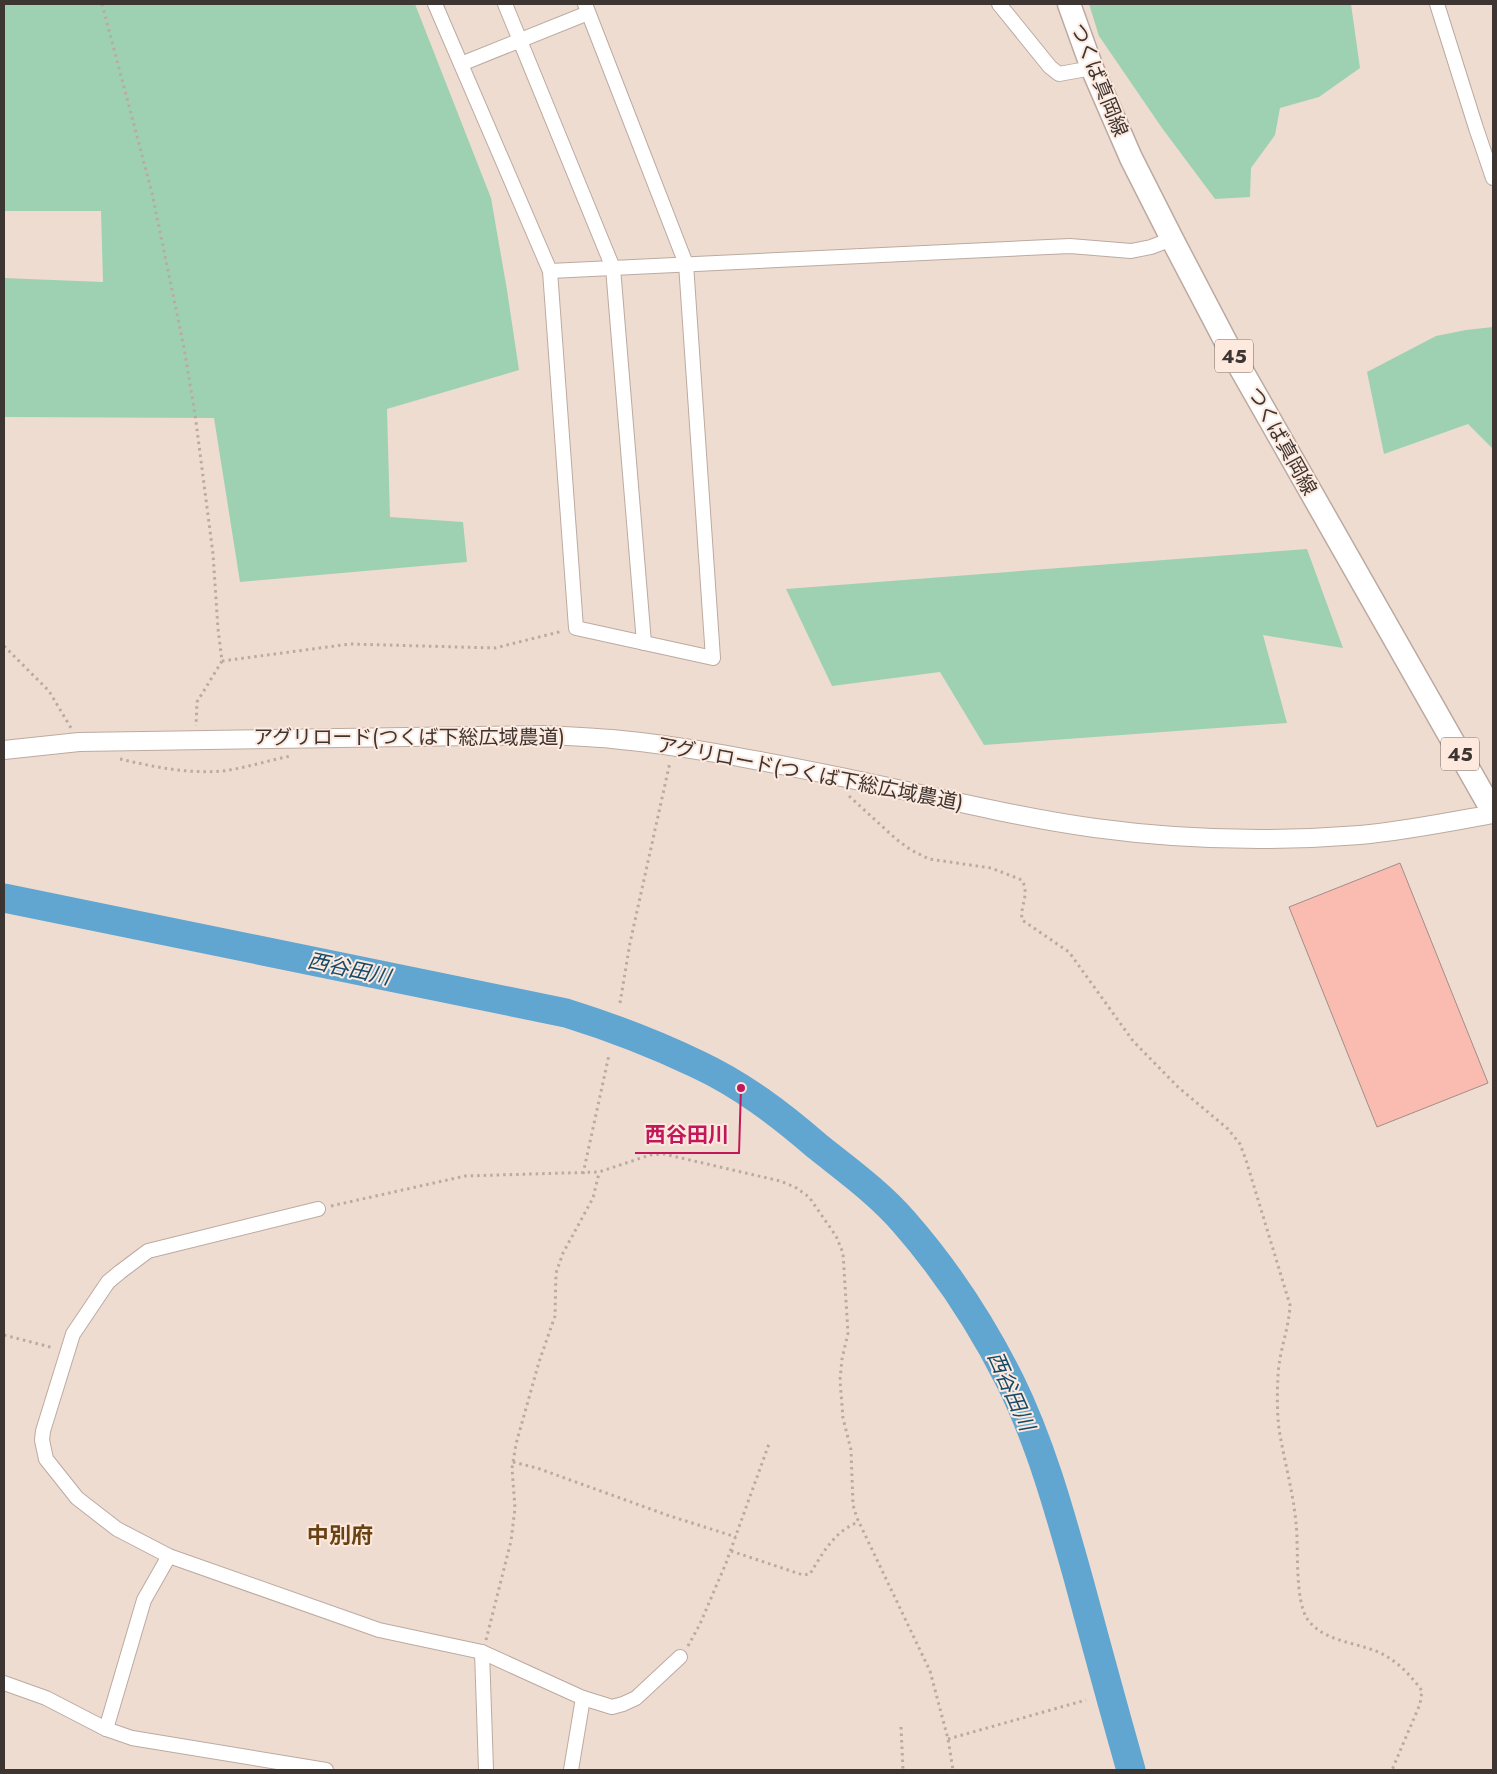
<svg xmlns="http://www.w3.org/2000/svg" width="1497" height="1774" font-family="Jost,'Noto Sans JP',sans-serif">
  <style>
    .green { fill: #9ed1b2 }
    .lines { fill: none; stroke-linecap: round; stroke-linejoin: round }
    .river { stroke: #61a6d0; stroke-width: 29 }
    .building { fill: #fabbb1; stroke: #a28d89 }
    .minor-casing { stroke: #bcaaa0; stroke-width: 16 }
    .tertiary-casing { stroke: #bcaaa0; stroke-width: 20 }
    .primary-casing { stroke: #bcaaa0; stroke-width: 25 }
    .path { stroke: #baaaa1; stroke-width: 3; stroke-dasharray: 2.5 4; stroke-linecap: butt }
    .minor { stroke: #fff; stroke-width: 14 }
    .tertiary { stroke: #fff; stroke-width: 18 }
    .primary { stroke: #fff; stroke-width: 22 }
    .labels { text-anchor: middle; dominant-baseline: central; stroke-width: 4; stroke-linejoin: round; paint-order: stroke }
    .shield { fill: #fde9de; stroke: #776b65; stroke-width: 1 }
    .shield-label { font-size: 19px; font-weight: bold; fill: #3d3531 }
    .street-label { font-size: 20px; fill: #3d3531; stroke: #fde9de }
    .water-label { font-size: 21px; font-style: italic; fill: #154b68; stroke: #fde9de }
    .quarter-label { font-size: 22px; font-weight: bold; fill: #684213; stroke: #fde9de }
    .leader { fill: none; stroke: #c2185b; stroke-width: 2 }
    .callout-dot { fill: #c2185b; stroke: #fde9de; stroke-width: 2 }
    .callout-label { font-size: 21px; text-anchor: middle; font-weight: bold; fill: #c2185b; stroke: #fde9de; stroke-width: 4; stroke-linejoin: round; paint-order: stroke }
  </style>
  <rect width="100%" height="100%" fill="#efdcd1"/>
  <g class="green">
    <path d="M4,4H415L491,198L507,290L519,370L387,409L390,517L463,522L467,562L240,582L214,418L4,417V278L103,282L101,211H4Z"/>
    <path d="M1089,4H1351L1360,68L1319,97L1280,108L1275,135L1251,168L1250,197L1215,199L1162,128L1099,36Z"/>
    <path d="M1493,327V449L1468,424L1384,454L1367,372L1436,336L1466,330Z"/>
    <path d="M1307,549L1343,648L1263,635L1287,723L984,745L940,672L832,686L786,589Z"/>
  </g>
  <g class="lines">
    <path class="river" d="M4,898L566,1013C611,1027 655,1044 697,1064C742,1085 780,1114 817,1146C847,1170 879,1193 904,1222C946,1270 982,1325 1010,1381C1041,1444 1060,1513 1079,1581C1096,1644 1113,1707 1131,1770"/>
  </g>
  <path class="building" d="M1400,863L1488,1083L1377,1127L1289,907Z"/>
  <g class="lines">
    <g class="minor-casing">
      <g id="minor">
        <path d="M435,4L550,271L576,628L713,658L686,264L585,4"/>
        <path d="M505,4L613,268L644,643"/>
        <path d="M999,4L1050,67L1059,74L1092,68"/>
        <path d="M1437,4L1476,128L1493,178"/>
        <path d="M461,64L588,13"/>
        <path d="M550,271L1070,246L1131,251L1151,247L1172,239"/>
        <path d="M318,1209L148,1251L120,1272L108,1282L73,1334L43,1431L42,1440L46,1459L77,1498L117,1529L169,1556L379,1630L482,1652L583,1698L612,1707L623,1704L636,1698L680,1657"/>
        <path d="M482,1652L486,1770"/>
        <path d="M4,1683L46,1698L106,1729L132,1738L326,1770"/>
        <path d="M106,1729L144,1600L169,1556"/>
        <path d="M571,1770L583,1698"/>
      </g>
    </g>
    <g class="tertiary-casing">
      <path id="tertiary" d="M4,750L79,742L545,735C567,736 590,737 612,739C687,746 762,761 836,776C922,793 1008,816 1095,828C1183,840 1272,842 1360,835C1405,831 1449,822 1493,814"/>
    </g>
    <g class="primary-casing">
      <path id="primary" d="M1069,4L1092,68L1131,158L1172,239L1229,348L1493,812"/>
    </g>
    <g class="path">
      <path d="M102,4L152,193L184,348L195,414L213,554L218,629L222,661L197,702L196,726"/>
      <path d="M4,646L49,691L71,728"/>
      <path d="M222,661L350,644L495,648L563,631"/>
      <path d="M120,759C154,767 188,774 223,771C246,768 269,760 291,756"/>
      <path d="M849,796L896,839L911,850L929,859L991,868L1022,880C1030,896 1020,904 1022,920L1069,952L1133,1041L1178,1087L1228,1129L1240,1144L1246,1160L1290,1305C1289,1329 1279,1351 1278,1376C1277,1393 1277,1412 1279,1429C1284,1460 1293,1491 1296,1523C1299,1548 1294,1600 1308,1620C1326,1644 1363,1642 1386,1656C1400,1664 1413,1678 1422,1691L1420,1704L1392,1770"/>
      <path d="M620,1003L630,943L670,762"/>
      <path d="M583,1174L609,1055"/>
      <path d="M331,1206L465,1176L599,1172L650,1155L664,1154L780,1181L795,1187L809,1197L836,1236L843,1253L848,1333L842,1359L840,1380L843,1418L851,1450L853,1505L857,1518L930,1671L948,1739L953,1770"/>
      <path d="M4,1335L54,1348"/>
      <path d="M513,1462L537,1468L667,1515L736,1537"/>
      <path d="M731,1551L803,1575L810,1574C822,1554 835,1530 859,1522"/>
      <path d="M486,1640L511,1541L515,1508L512,1468L516,1444L539,1362L555,1316L556,1273L563,1253L593,1198L599,1173"/>
      <path d="M688,1646L700,1624L726,1563L770,1441"/>
      <path d="M901,1727L903,1770"/>
      <path d="M948,1739L1086,1700"/>
    </g>
    <use href="#minor" class="minor"/>
    <use href="#tertiary" class="tertiary"/>
    <use href="#primary" class="primary"/>
  </g>
  <g class="labels">
    <g class="shield">
      <rect x="1215" y="339.5" width="38" height="33" rx="4"/>
      <rect x="1441" y="737.5" width="38" height="33" rx="4"/>
    </g>
    <g class="shield-label">
      <text x="1234" y="356">45</text>
      <text x="1460" y="754">45</text>
    </g>
    <g class="street-label">
      <text transform="translate(1099 80) rotate(68)">つくば真岡線</text>
      <text transform="translate(1282 441) rotate(61)">つくば真岡線</text>
      <text x="409" y="737">アグリロード(つくば下総広域農道)</text>
      <text transform="translate(810 774) rotate(11)">アグリロード(つくば下総広域農道)</text>
    </g>
    <g class="water-label">
      <text transform="translate(349 969) rotate(12)">西谷田川</text>
      <text transform="translate(1011 1391) rotate(66)">西谷田川</text>
    </g>
    <g class="quarter-label">
      <text x="340" y="1535">中別府</text>
    </g>
  </g>
  <path class="leader" d="M741 1088L739 1153H635"/>
  <circle class="callout-dot" cx="741" cy="1088" r="5"/>
  <g class="callout-label">
    <text x="687" y="1142">西谷田川</text>
  </g>
  <rect width="1497" height="1774" fill="none" stroke="#3d3531" stroke-width="10"/>
</svg>
